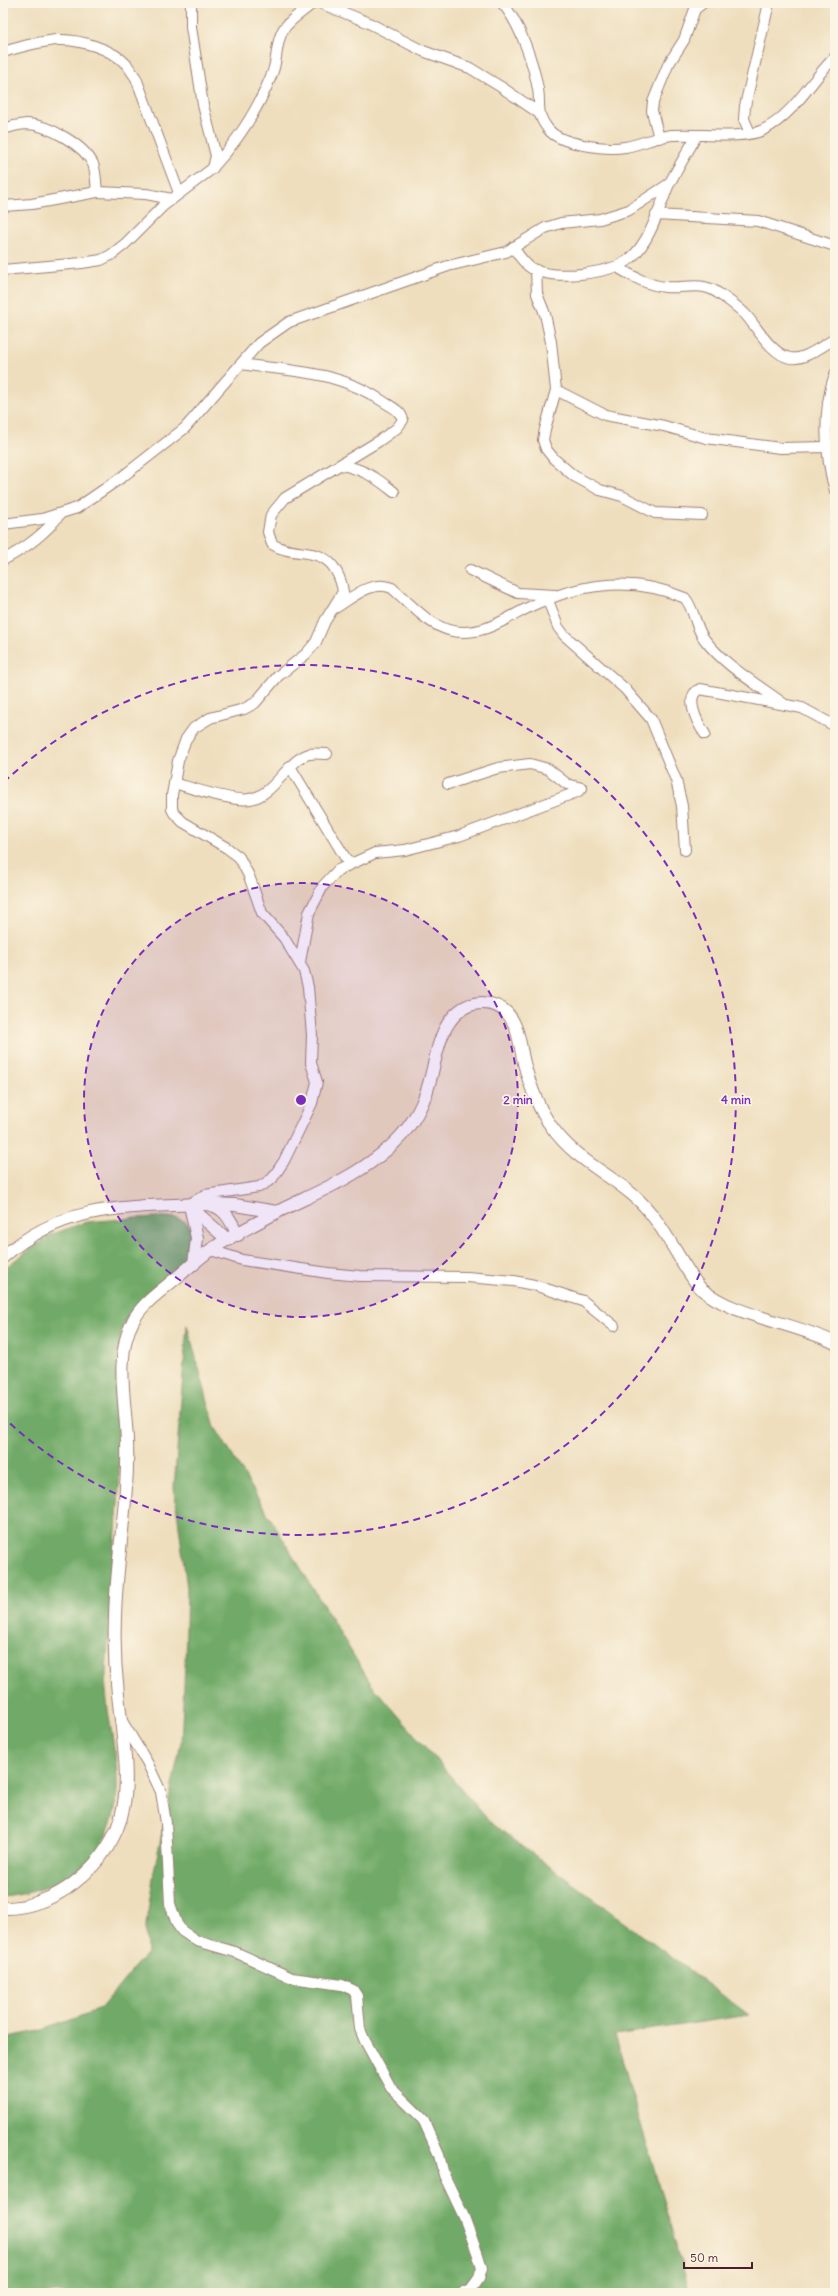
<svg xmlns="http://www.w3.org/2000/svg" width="838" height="2296" font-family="Delius,sans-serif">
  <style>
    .forest { fill: #71aa68; stroke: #5e644a }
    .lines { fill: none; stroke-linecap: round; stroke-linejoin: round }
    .minor-casing { stroke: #9c7e74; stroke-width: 12 }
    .major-casing { stroke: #9c7e74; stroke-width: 14 }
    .minor { stroke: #fff; stroke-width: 10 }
    .major { stroke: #fff; stroke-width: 12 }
    .ring { fill: none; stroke: #7b2cbf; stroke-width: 2; stroke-dasharray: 7 5 }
    .centre { fill: #7b2cbf; stroke: #fcf5e5; stroke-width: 2 }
    .ring-label { font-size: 12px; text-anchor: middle; font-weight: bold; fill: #7b2cbf; stroke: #fcf5e5; stroke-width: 3.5; stroke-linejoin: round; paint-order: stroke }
  </style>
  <rect width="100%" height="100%" fill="#fcf5e5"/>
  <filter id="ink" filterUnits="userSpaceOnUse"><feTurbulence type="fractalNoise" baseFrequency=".025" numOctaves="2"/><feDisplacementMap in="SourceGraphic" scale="8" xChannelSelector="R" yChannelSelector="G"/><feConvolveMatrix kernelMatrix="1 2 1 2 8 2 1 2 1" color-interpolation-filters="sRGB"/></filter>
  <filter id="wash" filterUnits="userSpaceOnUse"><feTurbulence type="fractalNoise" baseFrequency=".012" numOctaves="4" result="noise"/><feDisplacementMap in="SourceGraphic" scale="16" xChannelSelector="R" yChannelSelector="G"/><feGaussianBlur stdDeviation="0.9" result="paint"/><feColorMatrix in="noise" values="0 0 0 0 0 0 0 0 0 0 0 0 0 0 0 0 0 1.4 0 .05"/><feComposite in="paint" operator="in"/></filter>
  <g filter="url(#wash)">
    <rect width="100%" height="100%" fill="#eedebd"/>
    <g class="forest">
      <path d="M136,1218C150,1218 179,1213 189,1225C191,1227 192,1233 193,1236C201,1268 134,1293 124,1324C113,1357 117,1393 118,1427C118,1447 120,1468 119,1489C116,1541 109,1593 108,1645C107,1660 105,1676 106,1691C109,1736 127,1782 110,1826C93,1872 49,1892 3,1897V1269L50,1235L86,1222Z"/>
      <path d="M187,1325L215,1427L371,1684L490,1822L749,2015L615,2035L690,2293H3V2038L39,2031L100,2009L147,1953L146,1925L154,1871L181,1743L185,1665L187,1588L174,1488Z"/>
    </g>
  </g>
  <g filter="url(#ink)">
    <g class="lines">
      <g class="minor-casing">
        <g id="minor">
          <path d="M320,3L367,22L423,51L470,68L501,87L539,113"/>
          <path d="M502,3C520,23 533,62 538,89C541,107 535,112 548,129C560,145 607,150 625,147C641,144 656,137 672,135C697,133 742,140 763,130C794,115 811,80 835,57"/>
          <path d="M3,52C21,47 39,41 58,40C79,39 113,49 127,65C130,69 133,74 136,78L179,193"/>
          <path d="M3,129C11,127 19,124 28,124C48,125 84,145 93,164C96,171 96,184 97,192L32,204L3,206"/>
          <path d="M750,133L744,119L745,106L769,3"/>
          <path d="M659,138L652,111L653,102L668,65L684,40L695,9L703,3"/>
          <path d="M215,165C239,139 259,107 272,74C278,60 275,44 283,30C289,20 304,11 313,3"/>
          <path d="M97,192L146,194L172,199"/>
          <path d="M656,215L758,221L835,246"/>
          <path d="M513,247C518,254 523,263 531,268C551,281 614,274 631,258C651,240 659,208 669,184"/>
          <path d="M617,267C632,276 647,285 665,287C684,289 701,281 718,293C727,299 737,306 745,314C757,327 771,354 790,358C804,361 823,345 835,339"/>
          <path d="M3,270L82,263L101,260L111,255L125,244L163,206L213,168L216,156L203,105L191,27V3"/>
          <path d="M536,270L537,294L545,314L551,342L556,390L545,429L543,440L546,449L554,459L574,476L600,490L622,496L655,513L702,515"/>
          <path d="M835,374C822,410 825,455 835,491"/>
          <path d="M556,390L605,415L664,426L706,438L780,448L828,447"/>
          <path d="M341,465C363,469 377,478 394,492"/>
          <path d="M3,524L42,519L77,508L122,477L185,428L259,343L289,322L448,266L506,252L545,228L561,223L600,219L629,210L669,184L697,135"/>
          <path d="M3,560C24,549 46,533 60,514"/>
          <path d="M470,570L518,593L555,595"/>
          <path d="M548,600L558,627L564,635L625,689L651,719L676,780L682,806L685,850"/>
          <path d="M335,608C352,598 372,579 392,588C409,603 430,627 453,631C485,637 510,615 538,603C587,582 635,577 685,598C695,610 695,628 705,640C726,667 757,684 784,704"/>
          <path d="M705,734C698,724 683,696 700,689L802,708L835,726"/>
          <path d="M291,768L349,864"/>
          <path d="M174,783C192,788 233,802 250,799C275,795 287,760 309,754C314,753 321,754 327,754"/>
          <path d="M300,962L309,913L323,886L338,870L375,853L405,850L459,836L577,792L582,788L567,784L548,769L530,764L498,768L448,784"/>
          <path d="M188,1205L205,1195L259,1187L272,1179L284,1161L312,1103L317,1082L311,1063L312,1035L308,987L304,971L284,938L262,913L249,876L239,857L227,848L183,822L174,813L172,809V795L178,761L186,739L194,728L210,718L244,709L255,703L278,676L306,654L316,642L325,621L343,592C342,584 340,578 336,571C322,545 293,558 272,544L268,532L271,515L285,498L379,441L397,428L403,420C401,411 392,407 384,402C336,370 295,372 241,364"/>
          <path d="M211,1250L242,1260L328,1273L360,1276L467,1277L514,1281L534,1285L583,1301L614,1326"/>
          <path d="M122,1721L147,1762L161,1792L166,1823L170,1904L177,1924L182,1931L197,1941L235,1952L292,1978L342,1985L353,1990L357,1996L360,2029L364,2039L391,2088L423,2119L439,2155L444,2175L464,2217L478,2255L482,2268L479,2278L471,2289L462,2293"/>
        </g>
      </g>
      <g class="major-casing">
        <g id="major">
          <path d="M213,1204L235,1205L277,1212"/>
          <path d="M189,1206L228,1240"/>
          <path d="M191,1210L197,1238L194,1264"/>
          <path d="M3,1257C64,1203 128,1207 205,1204C224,1205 230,1219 238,1235"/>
          <path d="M3,1908C27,1909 55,1898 74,1883C143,1829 126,1770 118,1694C115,1669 114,1643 115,1618C116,1559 129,1500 127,1442C126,1404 114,1356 133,1321C141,1305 157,1294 170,1283C184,1272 197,1259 212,1249C232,1235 257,1223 279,1211C313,1194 349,1180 379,1156C399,1141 416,1121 425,1096C436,1069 435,1032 458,1012C472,1000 494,1000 507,1013C519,1026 520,1047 524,1063C530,1086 538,1108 551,1126C574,1159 605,1171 633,1195C662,1219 677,1259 700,1288C734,1317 793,1322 835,1343"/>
        </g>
      </g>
      <use href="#minor" class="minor"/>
      <use href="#major" class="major"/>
    </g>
  </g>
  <circle cx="301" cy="1100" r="217" fill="#7b2cbf" fill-opacity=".12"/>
  <g class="ring">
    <circle cx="301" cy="1100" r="217"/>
    <path d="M4 782A435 435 0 1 1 4 1418"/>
  </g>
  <circle cx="301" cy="1100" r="6" class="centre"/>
  <g class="ring-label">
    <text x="518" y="1104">2 min</text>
    <text x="736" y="1104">4 min</text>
  </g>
  <rect width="838" height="2296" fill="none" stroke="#fcf5e5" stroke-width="16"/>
  <path d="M684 2262v6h68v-6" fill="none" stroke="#4a1f2b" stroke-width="2"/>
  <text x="690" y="2262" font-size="12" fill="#4a1f2b" stroke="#fcf5e5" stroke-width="3" paint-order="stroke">50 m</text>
</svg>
